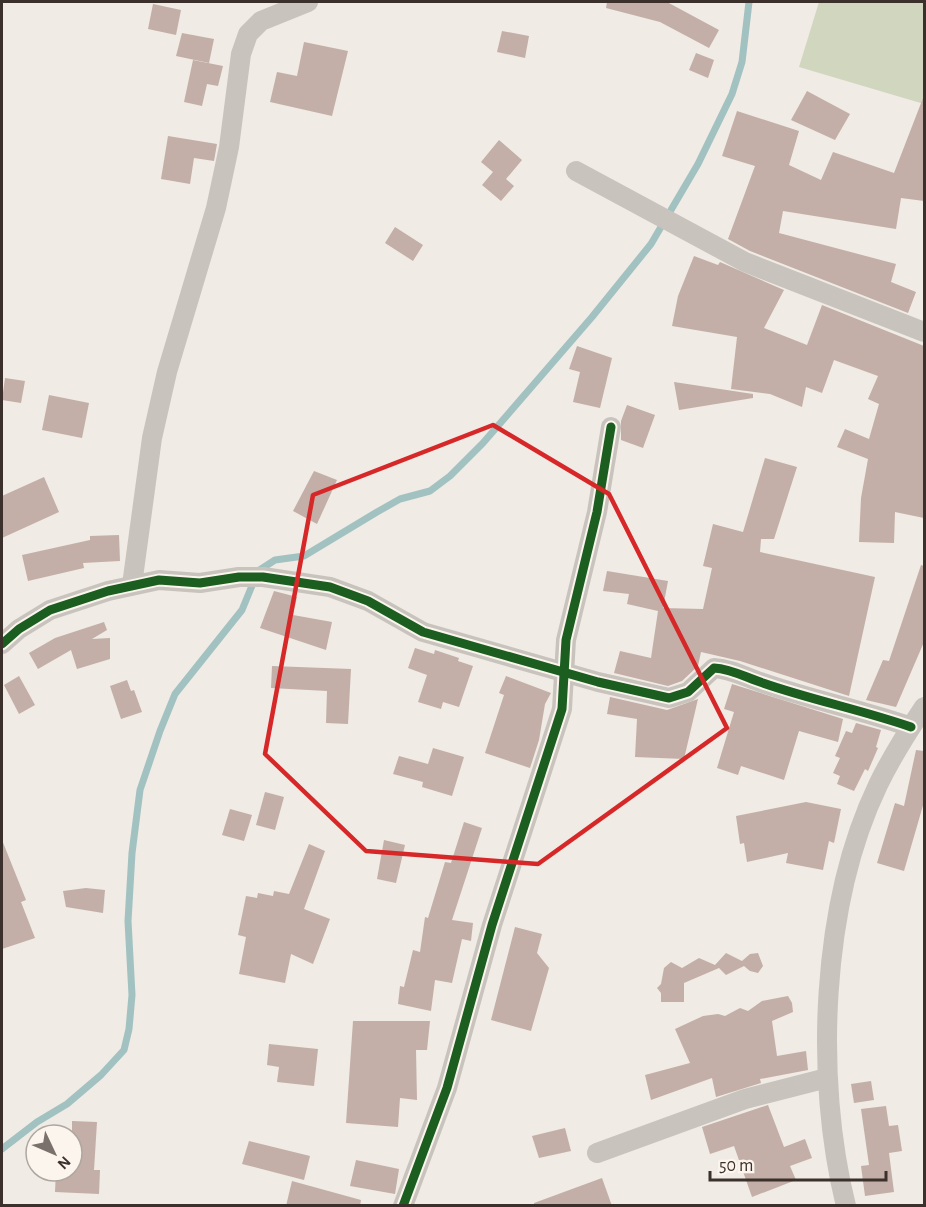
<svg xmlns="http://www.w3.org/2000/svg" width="926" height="1207" font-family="'Alegreya Sans',sans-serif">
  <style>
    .green { fill: #d1d6bf }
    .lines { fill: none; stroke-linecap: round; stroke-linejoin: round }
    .stream { stroke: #a1c2c1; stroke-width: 7 }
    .building { fill: #c3afa7 }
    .street { stroke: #c9c3be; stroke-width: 20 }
    .cycleway-casing { stroke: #fbf5ee; stroke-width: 13 }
    .cycleway { stroke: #1b5e20; stroke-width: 9 }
    .marked { fill: none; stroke: #d62828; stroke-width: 4.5; stroke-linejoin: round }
  </style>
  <rect width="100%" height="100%" fill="#f0ebe5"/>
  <path class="green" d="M819,2H924V104L799,67Z"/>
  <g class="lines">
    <path class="stream" d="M2,1149L37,1122L67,1104L101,1075L124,1050L129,1029L132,995L128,921L132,853L140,790L160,731L175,694L242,610L258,571L275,560L304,556L377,512L400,499L430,491L450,476L483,443L592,317L651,244L698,164L732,94L742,62L749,2"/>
  </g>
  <g class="building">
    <path d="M607,2H667L719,30L709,48L660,22L606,8Z"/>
    <path d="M153,4L181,10L176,35L148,29Z"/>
    <path d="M502,31L529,36L525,58L497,52Z"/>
    <path d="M182,33L214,39L209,63L176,56Z"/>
    <path d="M304,42L348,51L332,116L270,102L277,72L297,76Z"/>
    <path d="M696,53L714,60L708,78L689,70Z"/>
    <path d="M193,60L223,66L218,86L207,84L202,106L184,102Z"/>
    <path d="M807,91L850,114L835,140L791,120Z"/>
    <path d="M923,98L924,201L901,198L896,229L783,211L779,233L896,264L891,282L916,292L908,313L750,251L728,239L755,166L722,156L737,111L799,131L789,165L821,180L833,152L894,173Z"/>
    <path d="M168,136L217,144L214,161L194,158L190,184L161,179Z"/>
    <path d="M499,140L522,160L506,179L514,186L501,201L482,185L493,172L481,162Z"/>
    <path d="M395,227L423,245L413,261L385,243Z"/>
    <path d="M694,256L718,265L720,262L784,290L764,328L807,345L822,305L924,346V518L895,512L894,543L859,542L861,498L868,459L837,447L845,429L869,439L879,404L868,399L878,376L834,360L822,393L806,387L802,407L770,394L731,389L737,337L672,326L678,296Z"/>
    <path d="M577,346L612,358L600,408L573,402L580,372L569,369Z"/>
    <path d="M5,378L25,381L21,403L2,400Z"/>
    <path d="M674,382L753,394V398L679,410Z"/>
    <path d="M49,395L89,403L82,438L42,430Z"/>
    <path d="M627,405L655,415L643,448L621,440V421Z"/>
    <path d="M765,458L797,467L774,539H761L760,552L875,577L849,696L740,661L701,652L698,666L682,681L668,686L614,673L620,651L651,658L658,611L627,604L629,594L603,591L607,571L668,581L663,608L703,609L712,568L703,566L713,524L743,532Z"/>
    <path d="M314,471L337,480L317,524L293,511Z"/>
    <path d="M44,477L59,512L2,538V496Z"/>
    <path d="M119,535L120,561L83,563L84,568L28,581L22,555L90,540V536Z"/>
    <path d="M921,565L924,566V642L896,707L866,700L883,660L889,661Z"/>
    <path d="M274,591L297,597L293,615L332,622L326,650L260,628Z"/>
    <path d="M104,622L107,630L92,639L110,638V659L77,669L71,650L38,669L29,653L55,638Z"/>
    <path d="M415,648L434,654L435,650L459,658L458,661L473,666L459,707L443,702L441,709L418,702L427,675L408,668Z"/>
    <path d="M272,666L351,669L348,724L326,723L327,691L271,688Z"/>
    <path d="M19,676L35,705L19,714L4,685Z"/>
    <path d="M506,676L551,693L545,704L539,740L530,768L485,753L504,695L499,693Z"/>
    <path d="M127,680L131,691L134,690L142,712L121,719L110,686Z"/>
    <path d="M732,684L843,719L838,742L799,731L784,780L741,766L738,775L717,768L734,712L724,709Z"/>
    <path d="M610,697L667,710L698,699L684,759L635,757L637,719L607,714Z"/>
    <path d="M856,723L881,730L876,747L878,748L868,771L865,769L854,791L837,784L840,776L833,773L840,758L835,756L846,731L852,733Z"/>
    <path d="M433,748L464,757L452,796L422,787L423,782L393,774L399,756L428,764Z"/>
    <path d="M916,750L924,751V802L904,871L877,863L895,803L904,806Z"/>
    <path d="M265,792L284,797L275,830L256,825Z"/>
    <path d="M806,802L841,809L834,843L829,841L823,870L786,863L788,853L747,862L744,843L740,844L736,816Z"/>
    <path d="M230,809L252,815L244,841L222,835Z"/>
    <path d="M464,822L482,828L452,920L473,923L471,941L462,939L452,983L435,980L431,1011L398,1004L400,986L404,987L413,950L420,952L425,917L428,918L445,862L451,863Z"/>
    <path d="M2,840L26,900L21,902L35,938L2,949Z"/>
    <path d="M384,840L405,845L396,883L377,879Z"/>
    <path d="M309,844L325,851L304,909L330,919L313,964L291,954L285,983L239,974L246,937L238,935L246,896L257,898L258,893L273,896L274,891L289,894Z"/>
    <path d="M86,888L105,890L103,913L66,907L63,891Z"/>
    <path d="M515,927L542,934L537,953L549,968L531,1031L491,1020Z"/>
    <path d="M726,953L742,961L750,954L758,953L763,966L758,973L750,971L744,966L726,975L719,968L684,983V1002H661V993L657,988L661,984L664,968L671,962L682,968L699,958L715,965Z"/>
    <path d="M788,996L792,1003L793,1012L772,1021L777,1056L806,1051L808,1070L760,1079L761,1083L716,1097L712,1078L651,1100L645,1075L690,1063L675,1029L703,1016L718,1014L725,1016L740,1008L748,1011L762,1001Z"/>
    <path d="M353,1021H430L427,1050H416L417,1100L400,1098L398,1127L346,1123Z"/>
    <path d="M269,1044L318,1049L314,1086L277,1082L279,1067L267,1065Z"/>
    <path d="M871,1081L874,1100L854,1103L851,1084Z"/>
    <path d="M768,1105L784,1147L805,1139L812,1158L790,1166L796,1180L752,1197L734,1146L710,1154L702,1127Z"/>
    <path d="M886,1106L889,1126L898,1125L902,1151L889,1153L894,1192L865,1196L861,1166L869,1165L861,1109Z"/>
    <path d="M72,1121L97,1122L94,1170H100L99,1194L55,1192L56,1171H72Z"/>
    <path d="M565,1128L571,1151L539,1158L532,1136Z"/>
    <path d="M249,1141L310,1156L304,1180L242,1164Z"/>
    <path d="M356,1160L399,1169L395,1194L350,1186Z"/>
    <path d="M602,1178L612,1206H534V1203Z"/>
    <path d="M292,1181L361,1200L360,1206H286Z"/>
  </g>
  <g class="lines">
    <g class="street">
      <path d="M576,171L745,262L924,332"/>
      <path d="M132,585L152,438L167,372L216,208L229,147L241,54L248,34L261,21L308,2"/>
      <path d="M2,644L19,629L50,610L108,591L159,580L200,583L239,577H263L330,587L368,601L423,632L598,682L669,698L688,692L714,668C732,669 747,678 763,683C812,700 862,710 911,727"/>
      <path d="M597,1153L745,1099L827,1078"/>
      <path d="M403,1206L447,1088L492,925L562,709L566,640L597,512L611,427"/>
      <path d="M846,1206C814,1078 821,904 878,785C891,758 908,731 924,707"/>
    </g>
    <g class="cycleway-casing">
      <g id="cycleway">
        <path d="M2,644L19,629L50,610L108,591L159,580L200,583L239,577H263L330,587L368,601L423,632L598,682L669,698L688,692L714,668C732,669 747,678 763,683C812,700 862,710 911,727"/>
        <path d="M403,1206L447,1088L492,925L562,709L566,640L597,512L611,427"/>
      </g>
    </g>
    <use href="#cycleway" class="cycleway"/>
  </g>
  <path class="marked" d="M493,425L609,494L727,728L538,864L366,851L265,754L313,495Z"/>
  <rect width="926" height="1207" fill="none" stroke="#3b302b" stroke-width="6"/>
  <g transform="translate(54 1153) rotate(134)"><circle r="28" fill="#fbf5ee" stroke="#aea6a0" stroke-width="1.5"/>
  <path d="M0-4.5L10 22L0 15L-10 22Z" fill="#7a716c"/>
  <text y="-9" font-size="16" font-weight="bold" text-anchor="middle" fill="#3b302b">N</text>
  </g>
  <path d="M710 1171v9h176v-9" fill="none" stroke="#3b302b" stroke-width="3"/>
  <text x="719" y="1171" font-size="18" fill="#3b302b" stroke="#fbf5ee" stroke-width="4.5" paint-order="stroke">50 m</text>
</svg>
